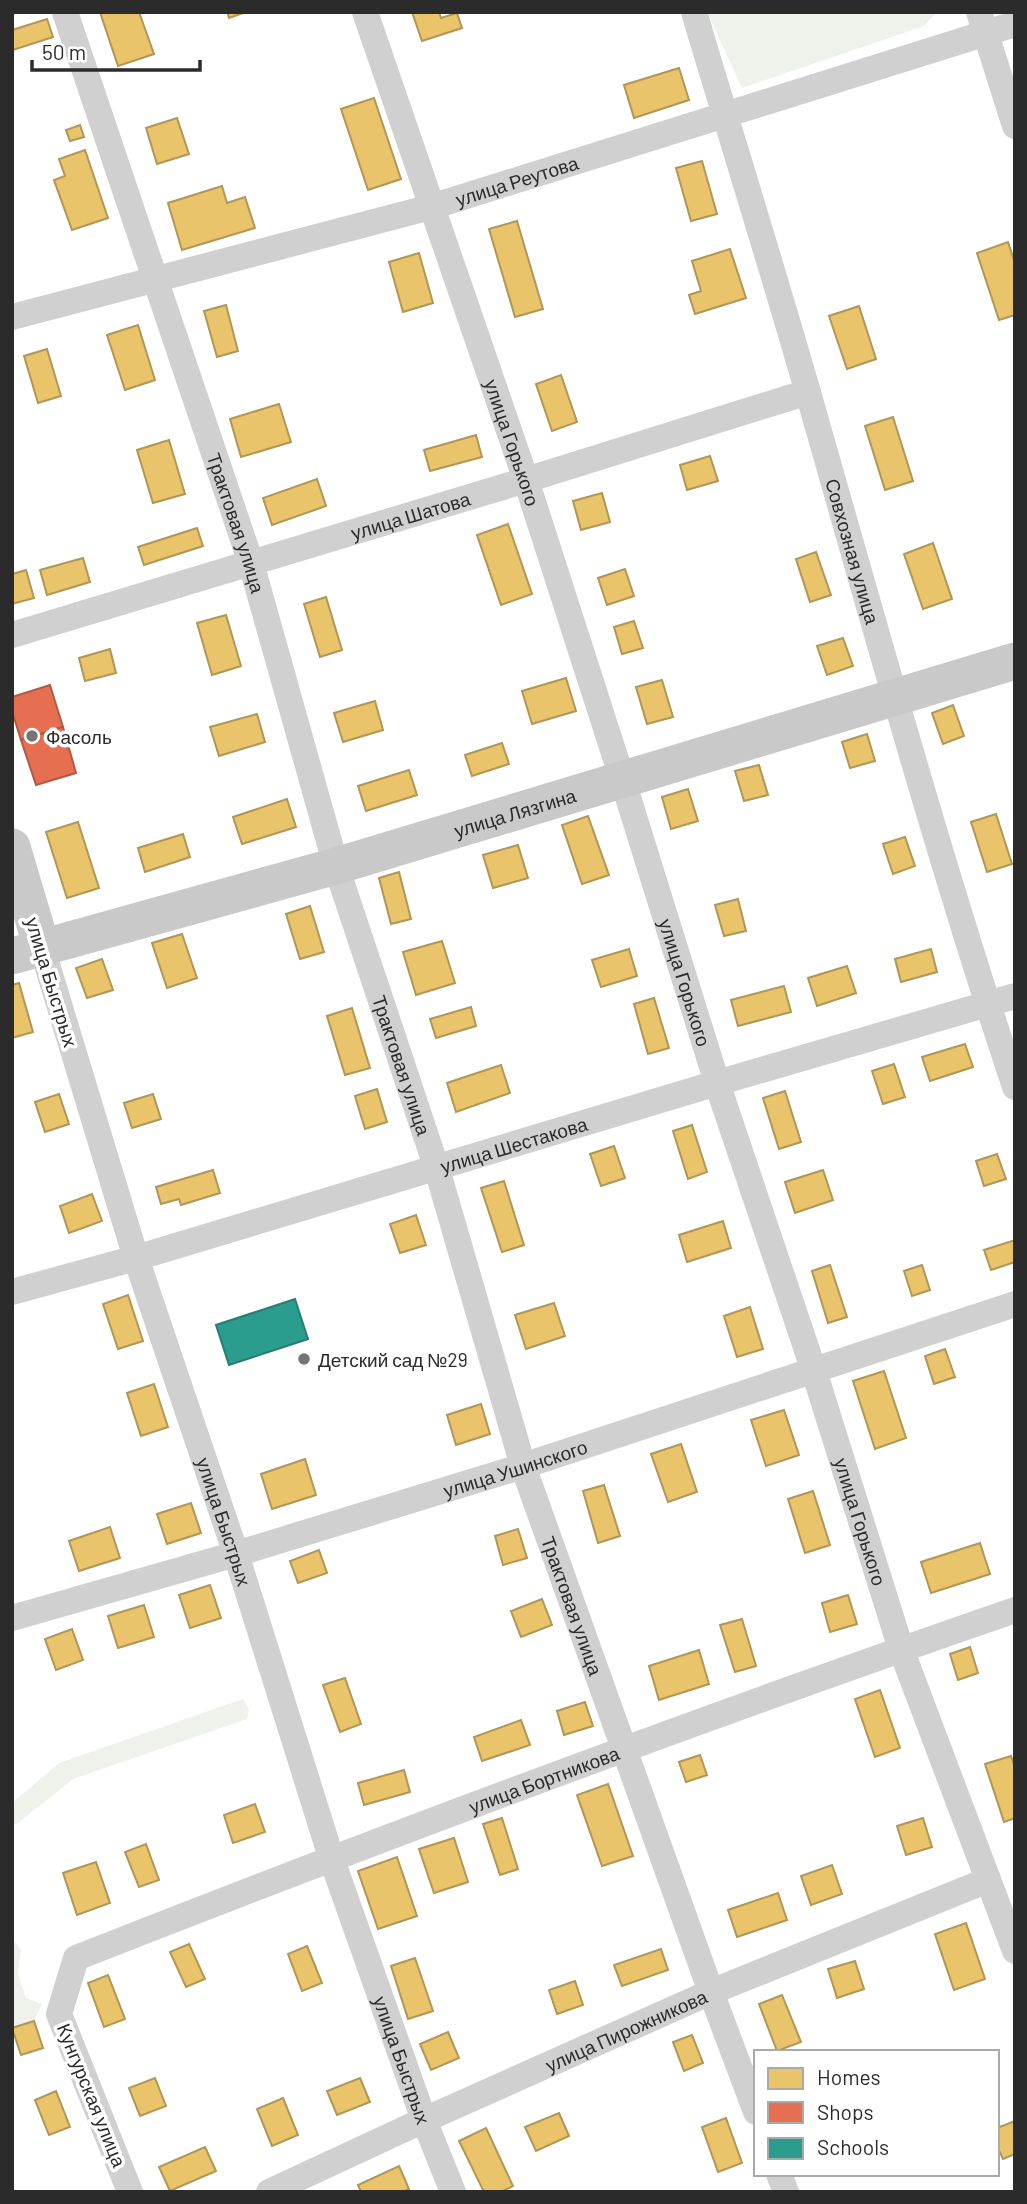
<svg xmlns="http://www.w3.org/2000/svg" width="1027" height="2204" font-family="Barlow,sans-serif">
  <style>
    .green { fill: #eef2eb }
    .homes { fill: #e9c46a; stroke: #b09657; stroke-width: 2 }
    .shops { fill: #e76f51; stroke: #af5b46; stroke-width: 2 }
    .schools { fill: #2a9d8f; stroke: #2a7b71; stroke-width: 2 }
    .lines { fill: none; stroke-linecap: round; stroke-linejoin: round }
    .street { stroke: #d0d0d0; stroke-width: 26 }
    .secondary { stroke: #c9c9c9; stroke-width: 37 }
    .poi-dot { fill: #757575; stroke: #fff; stroke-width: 2.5 }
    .labels { text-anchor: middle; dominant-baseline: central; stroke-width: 7; stroke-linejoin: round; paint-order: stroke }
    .street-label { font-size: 19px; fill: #2b2b2b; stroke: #fff }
    .poi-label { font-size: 19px; fill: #2b2b2b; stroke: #fff; text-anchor: start }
  </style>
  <rect width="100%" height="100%" fill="#fff"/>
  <g class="green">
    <path d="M707,12H937L924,26L742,88Z"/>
    <path d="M243,1699L249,1710L247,1719L73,1779L18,1823L12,1825V1803L59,1763Z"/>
    <path d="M12,1938L21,1950L18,1974L26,1998L42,2004L34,2021L12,2028Z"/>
  </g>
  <g class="homes">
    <path d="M100,12H139L154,54L118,66Z"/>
    <path d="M227,12H246L229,18Z"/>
    <path d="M412,12H439L441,18L457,13L462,28L422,41Z"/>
    <path d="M47,19L53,37L13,50L12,30Z"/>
    <path d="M679,68L689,100L634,118L624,85Z"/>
    <path d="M374,98L401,179L368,190L341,109Z"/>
    <path d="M177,118L189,154L157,164L146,128Z"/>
    <path d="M80,125L84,137L70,141L66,130Z"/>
    <path d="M85,150L108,218L72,230L54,180L65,176L59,159Z"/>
    <path d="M702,161L717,214L691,221L676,168Z"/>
    <path d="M222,186L227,203L245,197L255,228L182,250L168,203Z"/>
    <path d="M517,221L543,309L515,317L489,229Z"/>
    <path d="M1008,242L1015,263V315L999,320L977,253Z"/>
    <path d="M730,249L746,298L695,314L689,295L701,291L692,261Z"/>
    <path d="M419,253L433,303L403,312L389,262Z"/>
    <path d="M226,305L238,351L217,357L204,311Z"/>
    <path d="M859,306L876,359L847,369L829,316Z"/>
    <path d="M138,325L155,380L125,390L107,335Z"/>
    <path d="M47,349L61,396L38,403L24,356Z"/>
    <path d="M561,375L577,422L552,431L536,384Z"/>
    <path d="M279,404L291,442L241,457L230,419Z"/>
    <path d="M893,417L913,481L885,490L865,426Z"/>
    <path d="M476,435L482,457L430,471L424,450Z"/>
    <path d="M169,440L185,494L153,503L137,450Z"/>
    <path d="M710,456L718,481L687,490L680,465Z"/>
    <path d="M317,479L326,506L272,525L263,498Z"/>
    <path d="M602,493L610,522L581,530L573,501Z"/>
    <path d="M508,524L532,594L501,605L477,535Z"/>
    <path d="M197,528L203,546L144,565L138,547Z"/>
    <path d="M933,543L952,599L923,609L904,554Z"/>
    <path d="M816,552L831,595L810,602L796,559Z"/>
    <path d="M83,558L90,582L47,595L40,570Z"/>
    <path d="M625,569L634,596L607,605L598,578Z"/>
    <path d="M26,570L34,598L12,604V574Z"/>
    <path d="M326,597L342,650L320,657L304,604Z"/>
    <path d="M226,615L241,666L212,675L197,623Z"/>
    <path d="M634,621L643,648L622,654L614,627Z"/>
    <path d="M843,638L853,666L827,675L817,646Z"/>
    <path d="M110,649L116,673L85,681L79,658Z"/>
    <path d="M566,678L576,711L532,724L522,691Z"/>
    <path d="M662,680L673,717L647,724L636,687Z"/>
    <path d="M375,701L383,730L343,742L334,713Z"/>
    <path d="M953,705L964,736L943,744L932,713Z"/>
    <path d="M257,714L265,742L219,756L210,727Z"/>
    <path d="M867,734L875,761L850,768L842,742Z"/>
    <path d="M502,743L509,764L472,776L465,755Z"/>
    <path d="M759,765L768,795L744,801L735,771Z"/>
    <path d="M409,770L417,795L366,811L358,786Z"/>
    <path d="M688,789L698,821L671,829L662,797Z"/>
    <path d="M287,799L296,827L242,844L233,817Z"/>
    <path d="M996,814L1012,864L987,872L971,822Z"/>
    <path d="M588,816L609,875L582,884L562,825Z"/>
    <path d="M78,822L99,888L67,898L46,832Z"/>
    <path d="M183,834L190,857L145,872L138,848Z"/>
    <path d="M905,837L915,866L893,874L883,844Z"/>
    <path d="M518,845L528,878L493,888L483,855Z"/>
    <path d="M399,872L411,919L391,924L379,878Z"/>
    <path d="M738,899L746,931L724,936L715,905Z"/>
    <path d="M310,906L324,952L300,959L286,914Z"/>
    <path d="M182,934L197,978L167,988L152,943Z"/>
    <path d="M442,941L455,983L416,995L403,952Z"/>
    <path d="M629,949L637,976L601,987L592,960Z"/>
    <path d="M931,949L937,972L901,982L895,959Z"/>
    <path d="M102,959L113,990L87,998L76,968Z"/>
    <path d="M847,966L856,993L817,1006L808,978Z"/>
    <path d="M19,983L33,1032L12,1038V985Z"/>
    <path d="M784,986L791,1012L738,1026L731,1000Z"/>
    <path d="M654,998L669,1048L648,1054L634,1004Z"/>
    <path d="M471,1007L476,1026L436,1038L430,1019Z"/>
    <path d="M352,1008L370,1068L345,1075L327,1016Z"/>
    <path d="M965,1044L973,1067L930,1081L922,1057Z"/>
    <path d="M894,1064L905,1097L883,1104L872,1071Z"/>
    <path d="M501,1065L510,1093L456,1112L447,1083Z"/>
    <path d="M377,1089L387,1122L365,1129L355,1096Z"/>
    <path d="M785,1091L801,1142L779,1149L763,1098Z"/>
    <path d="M59,1094L69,1124L45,1132L35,1102Z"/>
    <path d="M153,1094L161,1119L132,1128L124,1103Z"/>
    <path d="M692,1125L707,1172L688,1179L673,1131Z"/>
    <path d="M614,1146L625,1178L601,1186L590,1154Z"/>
    <path d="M997,1154L1006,1179L984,1186L976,1161Z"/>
    <path d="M213,1170L220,1193L181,1205L179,1199L161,1204L156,1187Z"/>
    <path d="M823,1170L833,1200L795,1213L785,1182Z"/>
    <path d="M504,1181L524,1245L502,1252L481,1188Z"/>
    <path d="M92,1194L102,1221L69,1233L60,1206Z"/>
    <path d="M416,1215L426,1245L400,1253L390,1224Z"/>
    <path d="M723,1221L731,1248L687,1262L679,1235Z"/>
    <path d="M1015,1240V1262L991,1270L984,1250Z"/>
    <path d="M830,1265L847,1317L828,1323L812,1271Z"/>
    <path d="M922,1265L930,1290L912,1296L904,1271Z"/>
    <path d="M128,1295L143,1341L118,1349L103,1304Z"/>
    <path d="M554,1303L565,1336L526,1349L515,1315Z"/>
    <path d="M750,1307L763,1349L737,1357L724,1316Z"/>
    <path d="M945,1349L955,1377L934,1384L925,1356Z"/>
    <path d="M884,1371L906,1438L875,1449L853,1381Z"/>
    <path d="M154,1384L168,1427L141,1436L127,1393Z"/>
    <path d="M481,1404L490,1434L456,1445L447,1415Z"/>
    <path d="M784,1410L799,1455L766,1466L751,1420Z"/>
    <path d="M681,1444L697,1492L668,1502L651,1454Z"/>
    <path d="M305,1459L316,1495L272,1509L261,1474Z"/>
    <path d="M604,1485L620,1536L598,1543L583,1491Z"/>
    <path d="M813,1491L830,1545L805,1553L788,1499Z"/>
    <path d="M191,1503L201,1533L167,1544L157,1514Z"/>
    <path d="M110,1527L120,1558L79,1571L69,1541Z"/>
    <path d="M518,1529L527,1558L503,1565L495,1536Z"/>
    <path d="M980,1543L990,1574L931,1593L921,1562Z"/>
    <path d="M319,1550L327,1573L298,1583L290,1561Z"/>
    <path d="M210,1585L221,1618L190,1628L179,1595Z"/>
    <path d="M848,1595L857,1624L830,1632L822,1603Z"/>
    <path d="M542,1599L552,1625L521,1637L511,1611Z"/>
    <path d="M144,1605L154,1637L118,1648L108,1616Z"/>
    <path d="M742,1619L756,1666L735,1672L720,1625Z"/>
    <path d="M72,1629L83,1660L56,1670L45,1639Z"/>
    <path d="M970,1647L978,1673L958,1680L950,1654Z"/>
    <path d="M699,1650L709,1684L659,1700L649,1666Z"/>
    <path d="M345,1678L361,1724L340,1732L323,1685Z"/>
    <path d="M880,1690L900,1748L875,1757L855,1699Z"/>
    <path d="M585,1702L593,1726L564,1735L557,1711Z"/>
    <path d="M521,1720L530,1745L482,1761L474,1737Z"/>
    <path d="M700,1755L707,1775L686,1782L679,1762Z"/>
    <path d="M1011,1756L1015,1768V1818L1004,1822L985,1764Z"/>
    <path d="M404,1770L410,1792L364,1805L358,1783Z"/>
    <path d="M608,1784L633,1856L602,1866L577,1795Z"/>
    <path d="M255,1804L265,1832L233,1843L224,1815Z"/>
    <path d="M502,1818L518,1869L500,1875L483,1824Z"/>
    <path d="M923,1818L932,1847L906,1855L897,1826Z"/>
    <path d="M454,1838L468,1882L434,1893L419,1849Z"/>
    <path d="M146,1844L159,1880L139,1887L125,1852Z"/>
    <path d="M397,1857L417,1916L378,1929L358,1871Z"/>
    <path d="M96,1862L110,1903L77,1915L63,1873Z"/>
    <path d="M832,1865L842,1894L811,1905L801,1876Z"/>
    <path d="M778,1893L787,1920L737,1937L728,1910Z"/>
    <path d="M966,1923L985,1979L954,1990L935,1934Z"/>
    <path d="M189,1944L205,1979L186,1987L170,1952Z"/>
    <path d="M307,1946L322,1983L302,1991L288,1954Z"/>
    <path d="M661,1949L668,1970L622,1986L614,1965Z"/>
    <path d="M415,1958L433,2011L408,2019L391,1966Z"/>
    <path d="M855,1961L864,1989L837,1998L828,1969Z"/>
    <path d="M108,1975L125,2019L104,2027L88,1983Z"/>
    <path d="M575,1981L583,2005L557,2014L549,1990Z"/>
    <path d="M782,1995L801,2042L777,2051L759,2004Z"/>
    <path d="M34,2021L43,2048L21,2055L12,2028Z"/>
    <path d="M448,2032L459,2058L431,2070L420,2044Z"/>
    <path d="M692,2035L703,2063L684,2071L673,2042Z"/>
    <path d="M155,2078L166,2106L140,2116L129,2088Z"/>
    <path d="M360,2078L370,2102L337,2115L327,2091Z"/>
    <path d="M56,2091L70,2127L49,2135L35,2100Z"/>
    <path d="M283,2098L298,2135L272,2146L257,2109Z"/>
    <path d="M559,2113L569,2136L536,2151L525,2127Z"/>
    <path d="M726,2118L742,2163L718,2172L702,2127Z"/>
    <path d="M1015,2121V2154L1003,2159L997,2146V2128Z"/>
    <path d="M486,2128L513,2186L501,2192H484L459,2141Z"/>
    <path d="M205,2147L216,2171L170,2191L159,2167Z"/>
    <path d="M399,2166L409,2189L403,2192H361L358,2185Z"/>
  </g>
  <g class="shops">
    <path d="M50,685L63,727L21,740L12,711V697Z"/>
    <path d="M63,727L76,773L36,785L21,740Z"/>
  </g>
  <path class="schools" d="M295,1299L308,1339L229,1365L216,1325Z"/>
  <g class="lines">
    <g class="street">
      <path id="s1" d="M65,12L251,563L336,866L437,1169L523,1466L711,1992L756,2112"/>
      <path id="s2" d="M365,12L526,480L622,778L717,1083L814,1371L901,1649L1015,1951"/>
      <path id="s3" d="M694,12C732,140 772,267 809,396C875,627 939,859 1015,1087"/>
      <path d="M979,12L1015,126"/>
      <path id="s4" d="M12,317L431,207L1015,24"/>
      <path id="s5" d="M12,635L526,480L808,392"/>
      <path id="s6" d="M42,948L136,1258L236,1554L331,1857L424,2120L453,2192"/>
      <path id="s7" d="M12,1292L136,1258L717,1083L1015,996"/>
      <path id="s8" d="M12,1618L236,1554L523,1466L1015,1304"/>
      <path d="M779,2174L786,2192"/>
      <path id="s9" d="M130,2192L59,2014L76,1958C386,1836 699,1719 1015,1610"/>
      <path id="s10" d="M269,2192L424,2120L711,1992L988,1880"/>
    </g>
    <g class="secondary">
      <path d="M12,847L42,948"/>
      <path id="s11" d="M12,956L336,866L1015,661"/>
    </g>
  </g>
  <g class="poi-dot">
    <circle cx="32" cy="736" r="7"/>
    <circle cx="304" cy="1359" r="7"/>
  </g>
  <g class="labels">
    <g class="street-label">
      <text stroke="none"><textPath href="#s4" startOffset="523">улица Реутова</textPath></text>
      <text stroke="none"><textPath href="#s2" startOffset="455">улица Горького</textPath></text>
      <text stroke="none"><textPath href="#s5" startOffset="416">улица Шатова</textPath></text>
      <text stroke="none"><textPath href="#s1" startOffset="539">Трактовая улица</textPath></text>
      <text stroke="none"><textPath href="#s3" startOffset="562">Совхозная улица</textPath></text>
      <text stroke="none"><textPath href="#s11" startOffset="523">улица Лязгина</textPath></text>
      <text transform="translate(52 982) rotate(73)">улица Быстрых</text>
      <text stroke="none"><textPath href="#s2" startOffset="1022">улица Горького</textPath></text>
      <text stroke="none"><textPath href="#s1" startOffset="1106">Трактовая улица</textPath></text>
      <text stroke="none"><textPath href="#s7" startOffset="523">улица Шестакова</textPath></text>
      <text stroke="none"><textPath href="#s8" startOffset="525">улица Ушинского</textPath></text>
      <text stroke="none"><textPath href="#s6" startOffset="602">улица Быстрых</textPath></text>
      <text stroke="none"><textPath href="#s2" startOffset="1589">улица Горького</textPath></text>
      <text stroke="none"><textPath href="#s1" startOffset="1673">Трактовая улица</textPath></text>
      <text stroke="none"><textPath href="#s9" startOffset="751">улица Бортникова</textPath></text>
      <text stroke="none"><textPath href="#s10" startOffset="392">улица Пирожникова</textPath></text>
      <text stroke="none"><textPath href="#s6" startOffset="1169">улица Быстрых</textPath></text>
      <text transform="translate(92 2095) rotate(68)">Кунгурская улица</text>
    </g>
    <g class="poi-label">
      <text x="46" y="736">Фасоль</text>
      <text x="318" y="1359">Детский сад №29</text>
    </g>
  </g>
  <rect width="1027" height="2204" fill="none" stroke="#2b2b2b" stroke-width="28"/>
  <rect x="754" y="2050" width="245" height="126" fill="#ffffff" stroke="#aaaaaa" stroke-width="2"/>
  <rect x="768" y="2068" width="35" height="21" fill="#e9c46a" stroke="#aaaaaa" stroke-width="2"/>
  <text x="817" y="2085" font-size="21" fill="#2b2b2b">Homes</text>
  <rect x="768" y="2102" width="35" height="21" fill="#e76f51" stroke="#aaaaaa" stroke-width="2"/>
  <text x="817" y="2120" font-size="21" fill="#2b2b2b">Shops</text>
  <rect x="768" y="2138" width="35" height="21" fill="#2a9d8f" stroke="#aaaaaa" stroke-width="2"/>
  <text x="817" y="2155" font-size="21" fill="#2b2b2b">Schools</text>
  <path d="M32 60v10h168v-10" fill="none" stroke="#2b2b2b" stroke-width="3.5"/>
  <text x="42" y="60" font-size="21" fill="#2b2b2b" stroke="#ffffff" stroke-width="5" paint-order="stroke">50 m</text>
</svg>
